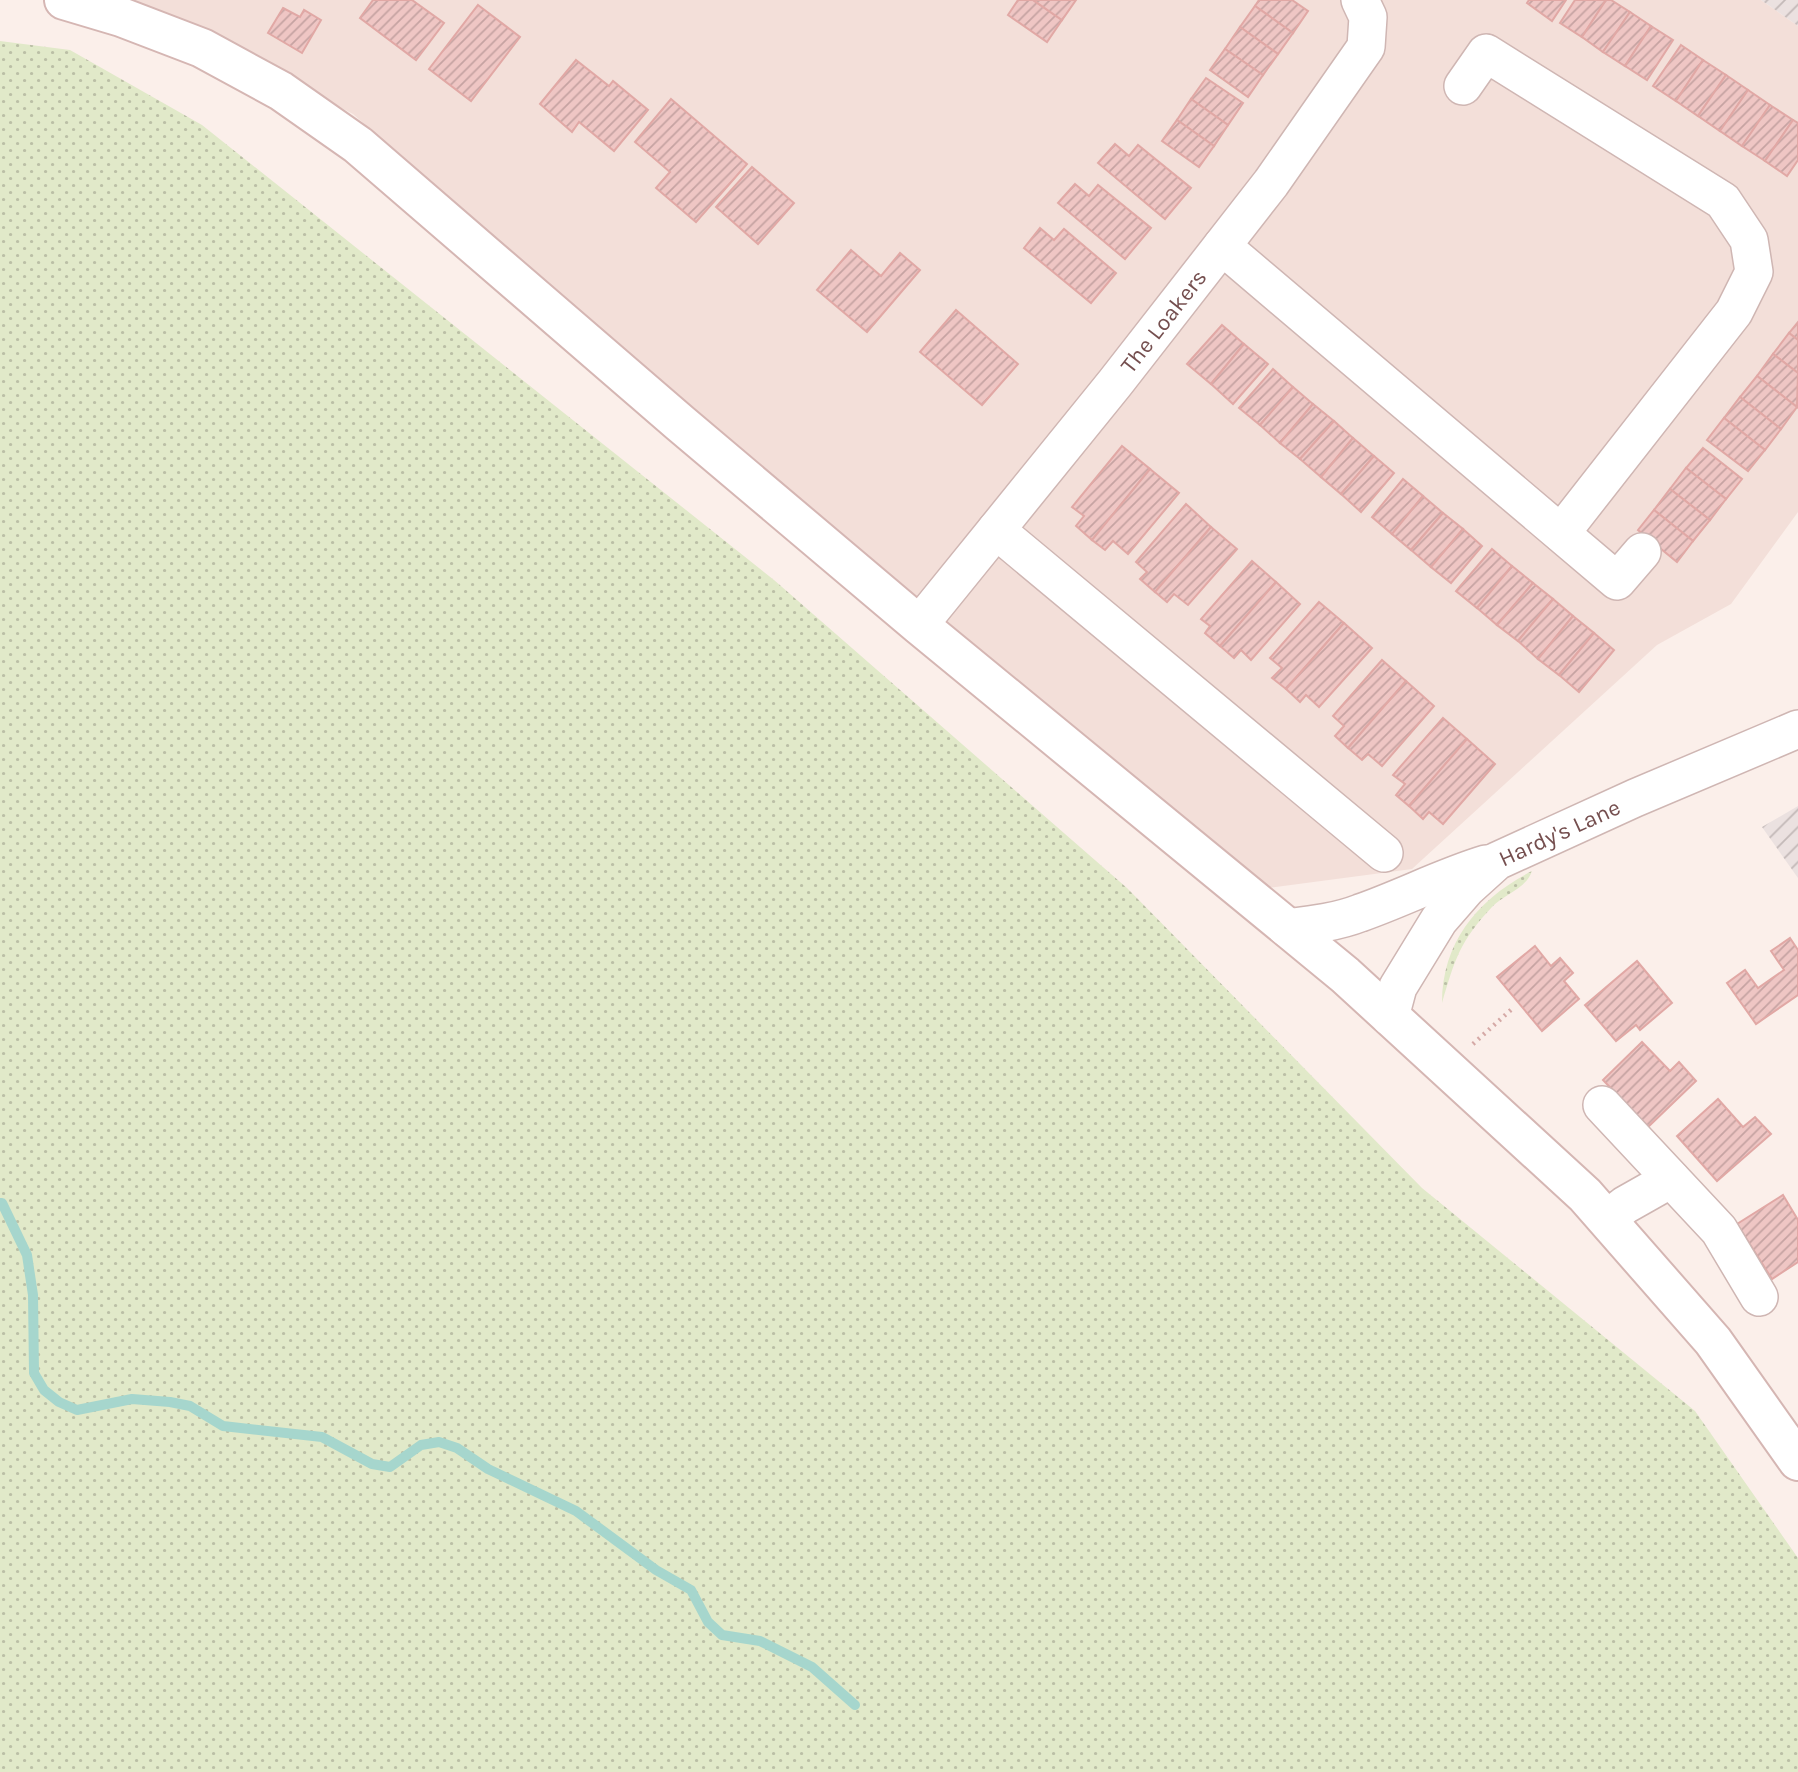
<svg xmlns="http://www.w3.org/2000/svg" width="1798" height="1772" font-family="Karla,sans-serif">
  <style>
    .residential { fill: #f3dfd9 }
    .industrial { fill: url(#industrial-furrows) }
    .grass { fill: url(#grass-dots) }
    .lines { fill: none; stroke-linecap: round; stroke-linejoin: round }
    .stream { stroke: #a6d6cd; stroke-width: 10 }
    .building { fill: url(#building-hatch); stroke: #e1a8a5; stroke-width: 2 }
    .street-casing { stroke: #cfb6b3; stroke-width: 40 }
    .secondary-casing { stroke: #d5b6b3; stroke-width: 42 }
    .path { stroke: #d5a9a6; stroke-width: 4.5; stroke-dasharray: 2 5; stroke-linecap: butt }
    .street { stroke: #fff; stroke-width: 37 }
    .secondary { stroke: #fff; stroke-width: 38 }
    .labels { text-anchor: middle; dominant-baseline: central; stroke-width: 7; stroke-linejoin: round; paint-order: stroke }
    .street-label { font-size: 23px; fill: #754f4f; stroke: #fef4f1 }
  </style>
  <defs>
    <pattern id="industrial-furrows" width="10" height="10" patternUnits="userSpaceOnUse" patternTransform="scale(1.75)"><rect width="10" height="10" fill="#ebe1e0"/><path d="M-1 1l2-2M0 10L10 0M9 11l2-2" fill="none" stroke="#c3b9b8"/></pattern>
    <pattern id="grass-dots" width="8" height="8" patternUnits="userSpaceOnUse" patternTransform="scale(1.75)"><rect width="8" height="8" fill="#e1e9c9"/><path d="M2 2h.1M6 6h.1" fill="none" stroke="#bbbfa6" stroke-width="1.8" stroke-linecap="round"/></pattern>
    <pattern id="building-hatch" width="6" height="6" patternUnits="userSpaceOnUse" patternTransform="scale(1.75)"><rect width="6" height="6" fill="#efc6c4"/><path d="M-1 1l2-2M0 6l6-6M5 7l2-2" fill="none" stroke="#c6a3a2"/></pattern>
  </defs>
  <rect width="100%" height="100%" fill="#fbefea"/>
  <path class="residential" d="M117,0H1761L1798,26V512L1731,604L1657,645L1412,869L1261,889L758,470L353,114L158,12Z"/>
  <g class="industrial">
    <path d="M1761,0H1798V26Z"/>
    <path d="M1798,806V878L1762,827Z"/>
  </g>
  <g class="grass">
    <path d="M0,41L70,50L202,125L774,580L1127,888L1422,1188L1695,1411L1798,1558V1772H0Z"/>
    <path d="M1532,871C1526,889 1504,894 1492,907C1460,941 1455,959 1442,1003C1442,941 1479,898 1532,871Z"/>
  </g>
  <g class="lines">
    <path class="stream" d="M0,1203H2L27,1255L33,1295L34,1373L44,1390L59,1402L77,1410L132,1399L170,1402L190,1406L223,1426L322,1437L372,1464L390,1467L421,1445L439,1442L457,1448L488,1469L576,1511L656,1570L691,1590L708,1622L722,1635L760,1641L812,1667L855,1705"/>
  </g>
  <g class="building">
    <path d="M373,0H412L444,23L416,60L360,18Z"/>
    <path d="M1018,0H1033L1062,20L1047,42L1008,15Z"/>
    <path d="M1033,0H1076L1062,20Z"/>
    <path d="M1259,0H1292L1308,11L1293,33L1255,6Z"/>
    <path d="M1529,0H1566L1552,21L1527,3Z"/>
    <path d="M1575,0H1606L1582,37L1560,23Z"/>
    <path d="M1606,0H1611L1630,12L1603,52L1582,37Z"/>
    <path d="M478,5L520,37L471,101L429,69Z"/>
    <path d="M1255,6L1293,33L1278,54L1240,27Z"/>
    <path d="M283,8L300,17L304,10L321,20L302,53L268,33Z"/>
    <path d="M1630,12L1651,26L1625,66L1603,52Z"/>
    <path d="M1651,26L1673,40L1647,80L1625,66Z"/>
    <path d="M1240,27L1278,54L1263,75L1225,49Z"/>
    <path d="M1681,45L1703,60L1676,101L1653,86Z"/>
    <path d="M1225,49L1263,75L1248,97L1210,70Z"/>
    <path d="M576,60L609,86L613,81L648,110L614,151L579,122L572,132L540,104Z"/>
    <path d="M1703,60L1726,75L1698,116L1676,101Z"/>
    <path d="M1726,75L1748,90L1720,131L1698,116Z"/>
    <path d="M1206,78L1243,103L1228,125L1191,99Z"/>
    <path d="M1748,90L1770,105L1742,146L1720,131Z"/>
    <path d="M671,99L747,164L696,222L656,188L670,172L635,142Z"/>
    <path d="M1191,99L1228,125L1214,146L1177,120Z"/>
    <path d="M1770,105L1793,120L1765,161L1742,146Z"/>
    <path d="M1177,120L1214,146L1199,167L1162,141Z"/>
    <path d="M1793,120L1798,123V160L1787,176L1765,161Z"/>
    <path d="M1115,144L1129,156L1138,145L1191,188L1165,219L1098,163Z"/>
    <path d="M752,167L794,203L758,244L716,207Z"/>
    <path d="M1075,184L1089,196L1098,185L1151,228L1125,259L1058,203Z"/>
    <path d="M1040,228L1054,240L1064,229L1116,273L1091,303L1024,248Z"/>
    <path d="M851,250L881,276L900,253L920,270L867,332L817,290Z"/>
    <path d="M956,310L1018,364L982,405L920,352Z"/>
    <path d="M1798,322V340L1789,333Z"/>
    <path d="M1222,325L1244,344L1211,384L1187,364Z"/>
    <path d="M1789,333L1798,340V373L1773,354Z"/>
    <path d="M1244,344L1268,364L1233,404L1211,384Z"/>
    <path d="M1773,354L1798,373L1797,407L1757,376Z"/>
    <path d="M1273,369L1293,387L1260,425L1239,408Z"/>
    <path d="M1757,376L1797,407L1781,429L1740,397Z"/>
    <path d="M1293,387L1313,404L1280,443L1260,425Z"/>
    <path d="M1740,397L1781,429L1765,450L1724,418Z"/>
    <path d="M1313,404L1334,421L1300,459L1280,443Z"/>
    <path d="M1724,418L1765,450L1748,471L1707,440Z"/>
    <path d="M1334,421L1353,438L1321,477L1300,459Z"/>
    <path d="M1353,438L1374,456L1341,494L1321,477Z"/>
    <path d="M1122,446L1150,469L1092,540L1076,526L1084,516L1072,507Z"/>
    <path d="M1703,448L1742,479L1726,499L1686,468Z"/>
    <path d="M1374,456L1394,473L1361,512L1341,494Z"/>
    <path d="M1686,468L1726,499L1710,520L1670,489Z"/>
    <path d="M1150,469L1179,493L1128,554L1113,541L1105,550L1092,540Z"/>
    <path d="M1403,479L1423,496L1392,534L1372,517Z"/>
    <path d="M1670,489L1710,520L1693,541L1654,510Z"/>
    <path d="M1423,496L1443,513L1411,550L1392,534Z"/>
    <path d="M1186,504L1211,527L1155,592L1140,579L1147,572L1136,562Z"/>
    <path d="M1654,510L1693,541L1677,562L1638,530Z"/>
    <path d="M1443,513L1463,529L1431,567L1411,550Z"/>
    <path d="M1211,527L1237,549L1188,605L1174,594L1167,602L1155,592Z"/>
    <path d="M1463,529L1482,546L1451,583L1431,567Z"/>
    <path d="M1492,549L1512,566L1477,608L1456,591Z"/>
    <path d="M1252,561L1276,582L1220,646L1205,633L1210,626L1201,619Z"/>
    <path d="M1512,566L1533,583L1497,625L1477,608Z"/>
    <path d="M1276,582L1300,604L1251,660L1241,650L1234,658L1220,646Z"/>
    <path d="M1533,583L1553,599L1518,641L1497,625Z"/>
    <path d="M1553,599L1573,616L1538,659L1518,641Z"/>
    <path d="M1319,602L1344,623L1286,689L1272,678L1282,668L1270,658Z"/>
    <path d="M1573,616L1594,633L1559,675L1538,659Z"/>
    <path d="M1344,623L1372,648L1319,707L1306,695L1300,702L1286,689Z"/>
    <path d="M1594,633L1614,650L1579,692L1559,675Z"/>
    <path d="M1382,660L1406,681L1348,748L1335,736L1344,726L1333,716Z"/>
    <path d="M1406,681L1434,706L1382,766L1368,754L1362,760L1348,748Z"/>
    <path d="M1443,718L1467,739L1409,806L1396,795L1405,784L1393,775Z"/>
    <path d="M1467,739L1495,764L1443,824L1429,812L1423,819L1409,806Z"/>
    <path d="M1790,938L1798,950V995L1756,1024L1727,983L1745,970L1758,988L1784,970L1771,951Z"/>
    <path d="M1535,946L1551,966L1560,958L1573,973L1564,981L1579,999L1542,1031L1497,977Z"/>
    <path d="M1637,961L1672,1003L1640,1030L1636,1025L1616,1041L1585,1005Z"/>
    <path d="M1642,1042L1670,1071L1679,1062L1696,1081L1648,1127L1603,1080Z"/>
    <path d="M1718,1099L1743,1127L1755,1117L1771,1134L1717,1181L1677,1136Z"/>
    <path d="M1783,1195L1798,1220V1262L1772,1279L1737,1224Z"/>
  </g>
  <g class="lines">
    <g class="street-casing">
      <g id="street">
        <path d="M1463,86L1486,53L1723,201L1749,240L1754,272L1734,312L1561,533"/>
        <path d="M1222,246L1617,581L1642,552"/>
        <path d="M996,530L1384,853"/>
        <path id="s1" d="M919,625L1115,383L1271,183L1366,47L1368,17L1360,0"/>
        <path d="M1287,928C1311,925 1337,922 1360,913C1403,898 1443,877 1486,864"/>
        <path id="s2" d="M1390,1017L1398,987L1439,920L1466,889L1497,861L1635,798L1798,729"/>
        <path d="M1602,1105L1719,1230L1759,1297"/>
        <path d="M1607,1219L1625,1205L1671,1179"/>
      </g>
    </g>
    <g class="secondary-casing">
      <path id="secondary" d="M64,0L121,17L202,48L281,91L358,145L680,423L919,625L1345,975L1585,1195L1713,1341L1798,1461"/>
    </g>
    <path class="path" d="M1473,1044L1513,1008"/>
    <use href="#street" class="street"/>
    <use href="#secondary" class="secondary"/>
  </g>
  <g class="labels">
    <g class="street-label">
      <text stroke="none"><textPath href="#s1" startOffset="390">The Loakers</textPath></text>
      <text stroke="none"><textPath href="#s2" startOffset="261">Hardy's Lane</textPath></text>
    </g>
  </g>
</svg>
